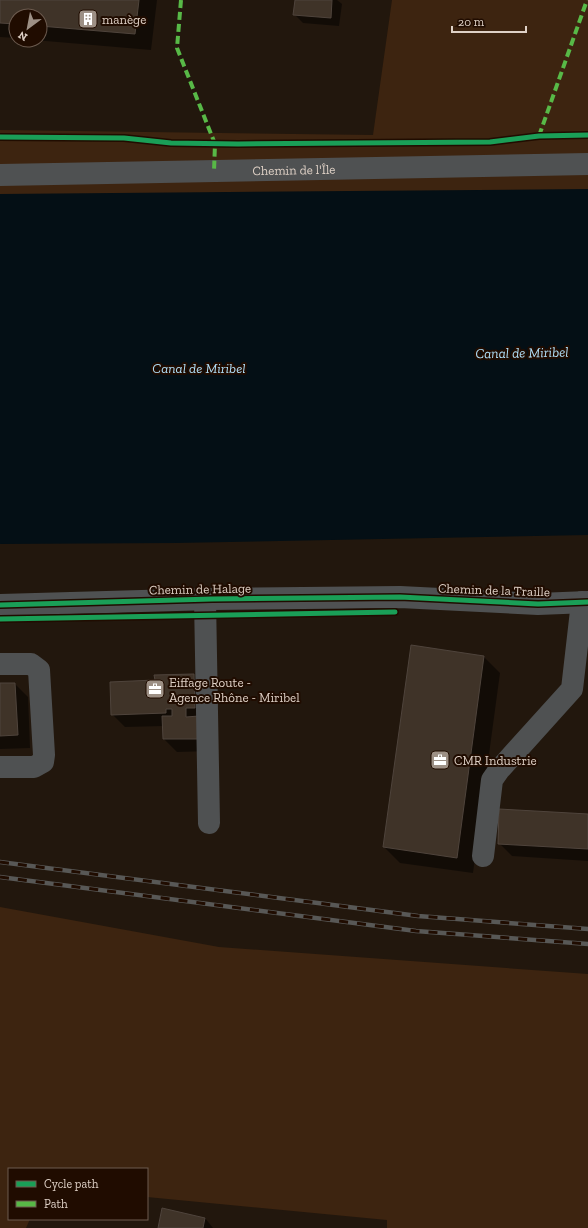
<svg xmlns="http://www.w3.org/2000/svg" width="588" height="1228" font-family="'Zilla Slab',serif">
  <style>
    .green { fill: #3d2410 }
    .water { fill: #040f15 }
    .shadow { fill: #0007 }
    .building { fill: #3f3328; stroke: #4f443c }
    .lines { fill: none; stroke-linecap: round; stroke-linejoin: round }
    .minor { stroke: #4f5152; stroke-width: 22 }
    .rail-casing { stroke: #585856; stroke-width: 4.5 }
    .rail { stroke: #200c00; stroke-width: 3; stroke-dasharray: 9; stroke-linecap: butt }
    .quiet { stroke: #58b947; stroke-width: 4; stroke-dasharray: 8 4; stroke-linecap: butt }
    .cycleway-casing { stroke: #200c00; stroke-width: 8 }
    .cycleway { stroke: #1a9f57; stroke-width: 5 }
    .labels { text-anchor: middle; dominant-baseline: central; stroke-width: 4; stroke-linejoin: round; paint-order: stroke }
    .poi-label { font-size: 13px; fill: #dfd1c6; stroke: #200c00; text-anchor: start }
    .street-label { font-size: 13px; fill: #dfd1c6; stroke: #200c00 }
    .water-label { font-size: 14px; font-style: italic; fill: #b0dff8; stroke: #200c00 }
  </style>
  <rect width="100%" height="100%" fill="#22170d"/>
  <g class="green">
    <path d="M392,0H588V210L0,205V130L373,135Z"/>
    <path d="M0,907L219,947L588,974V1228H387V1220L147,1197V1169H9V1219H30L26,1228H0Z"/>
  </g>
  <path class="water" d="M588,189V535L175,543L0,544V194Z"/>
  <g class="shadow">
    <path d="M0,0H157L151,50L34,40H40V16H16V38L0,37Z"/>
    <path d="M296,0H337L342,4L339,26L303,23L294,14Z"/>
    <path d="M484,657L500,673L473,873L400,863L384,847Z"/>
    <path d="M193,675L206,688L212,751L177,752L164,739V726L125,727L112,714L156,681Z"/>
    <path d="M0,684H15L28,697L30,748L0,749Z"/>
    <path d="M588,815V861L512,856L499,843Z"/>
    <path d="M205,1218L213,1228H159Z"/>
  </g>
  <g class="building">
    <path d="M0,0H139L135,34L40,26V16H16V24L0,23Z"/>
    <path d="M295,0H332L331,18L293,15Z"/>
    <path d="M411,645L484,656L457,858L383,847Z"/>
    <path d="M194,674L195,708H186V717L199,716L200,739H163L162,716H172V709H166V713L111,715L110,682L155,680L154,675Z"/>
    <path d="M0,683H15L18,735L0,736Z"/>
    <path d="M499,809L588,814V849L498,844Z"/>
    <path d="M162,1208L205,1218L203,1228H158Z"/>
  </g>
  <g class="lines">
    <g class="minor">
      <path id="s1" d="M0,175L588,164"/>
      <path d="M205,599L209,823"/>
      <path d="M0,605L212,599L400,597L538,604L588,602"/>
      <path d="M0,664H31L39,670L44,755L43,762L34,767H0"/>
      <path d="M483,856L492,780L499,770L572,689L582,602"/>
    </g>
    <g class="rail-casing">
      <g id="rail">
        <path d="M0,862L418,916L588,929"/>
        <path d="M0,877L416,931L588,944"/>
      </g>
    </g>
    <use href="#rail" class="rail"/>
    <g class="quiet">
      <path d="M181,0L177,48L215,144L214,171"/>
      <path d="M539,136L587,0"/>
    </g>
    <g class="cycleway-casing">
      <g id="cycleway">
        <path d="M0,137L124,138L171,143L238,144L490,142L539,136L588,135"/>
        <path d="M0,605L212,599L400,597L538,604L588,602"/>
        <path d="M0,619L395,612"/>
      </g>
    </g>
    <use href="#cycleway" class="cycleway"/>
  </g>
  <defs>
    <g id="building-square" transform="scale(1)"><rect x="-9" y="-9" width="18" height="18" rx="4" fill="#9d9085" stroke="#200c00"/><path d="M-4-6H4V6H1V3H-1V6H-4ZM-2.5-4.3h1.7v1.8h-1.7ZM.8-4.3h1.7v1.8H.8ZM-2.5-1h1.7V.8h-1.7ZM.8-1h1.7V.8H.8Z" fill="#fff"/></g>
    <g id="office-square" transform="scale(1)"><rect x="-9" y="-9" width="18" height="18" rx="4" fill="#9d9085" stroke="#200c00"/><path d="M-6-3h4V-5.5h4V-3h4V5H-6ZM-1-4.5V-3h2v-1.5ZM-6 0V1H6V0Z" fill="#fff"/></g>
  </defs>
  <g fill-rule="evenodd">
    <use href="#building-square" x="88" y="19"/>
    <use href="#office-square" x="155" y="689"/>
    <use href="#office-square" x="440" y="760"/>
  </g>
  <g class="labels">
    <g class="poi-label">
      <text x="102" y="19">manège</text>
      <text x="169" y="682">Eiffage Route -<tspan x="169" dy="15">Agence Rhône - Miribel</tspan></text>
      <text x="454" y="760">CMR Industrie</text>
    </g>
    <g class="street-label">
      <text stroke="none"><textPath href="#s1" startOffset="294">Chemin de l'Île</textPath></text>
      <text transform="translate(200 589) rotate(-1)">Chemin de Halage</text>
      <text transform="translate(494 590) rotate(2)">Chemin de la Traille</text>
    </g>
    <g class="water-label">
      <text transform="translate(522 353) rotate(-1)">Canal de Miribel</text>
      <text x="199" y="368">Canal de Miribel</text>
    </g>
  </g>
  <rect x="8" y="1168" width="140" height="52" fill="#200c00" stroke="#6c5b4f"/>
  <rect x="16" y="1181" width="20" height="6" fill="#1a9f57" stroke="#6c5b4f"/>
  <text x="44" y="1188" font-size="12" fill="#dfd1c6">Cycle path</text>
  <rect x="16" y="1201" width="20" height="6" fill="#58b947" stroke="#6c5b4f"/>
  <text x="44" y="1208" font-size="12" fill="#dfd1c6">Path</text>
  <g transform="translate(28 28) rotate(212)"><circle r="19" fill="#200c00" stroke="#6c5b4f"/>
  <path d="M0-3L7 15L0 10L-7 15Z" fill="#9d9085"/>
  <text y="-6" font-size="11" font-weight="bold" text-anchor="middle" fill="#dfd1c6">N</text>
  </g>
  <path d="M452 26v6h74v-6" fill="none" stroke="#dfd1c6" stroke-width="2"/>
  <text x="458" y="26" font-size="12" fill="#dfd1c6" stroke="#200c00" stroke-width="3" paint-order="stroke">20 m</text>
</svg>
